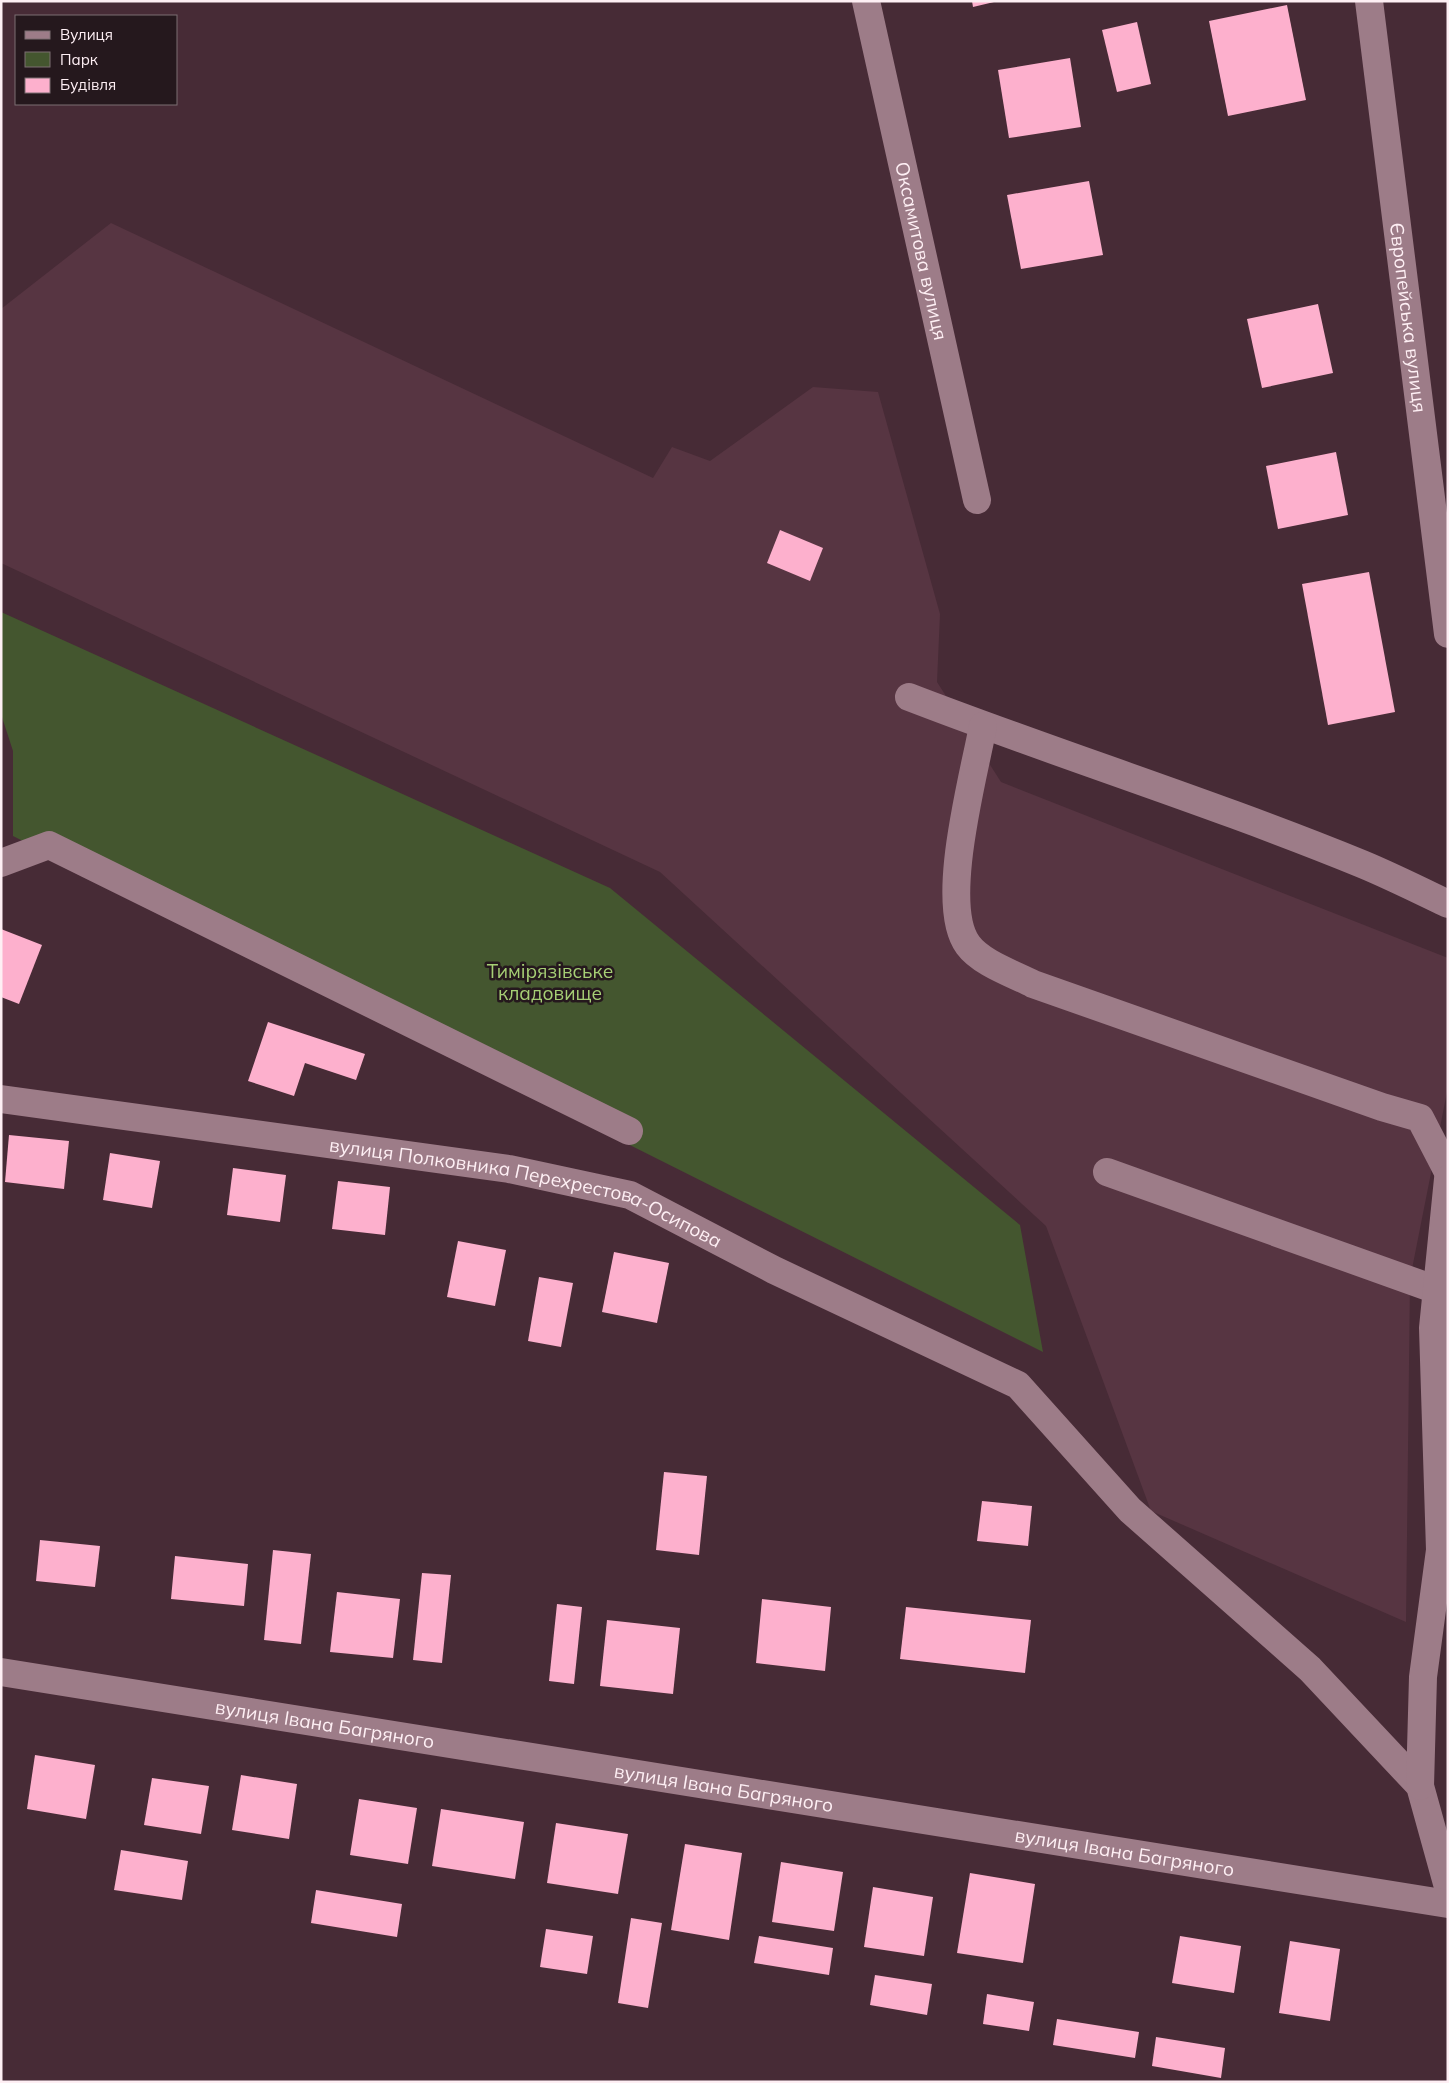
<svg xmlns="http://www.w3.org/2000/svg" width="1449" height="2083" font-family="Mulish,sans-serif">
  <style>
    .built { fill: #573542 }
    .green { fill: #44562f }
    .building { fill: #fdb0cd }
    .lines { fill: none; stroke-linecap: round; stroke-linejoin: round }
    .minor { stroke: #9d7c88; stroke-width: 28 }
    .labels { text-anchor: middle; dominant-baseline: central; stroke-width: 5; stroke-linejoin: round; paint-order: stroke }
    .street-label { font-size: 19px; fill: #feeff4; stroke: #25181d }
    .park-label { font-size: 19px; fill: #a6cf75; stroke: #25181d }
  </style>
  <rect width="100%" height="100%" fill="#472b36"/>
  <path class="built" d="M111,223L653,478L672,447L710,461L813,387L878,392L940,614L937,682L1001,782L1448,958V1087L1410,1279L1406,1622L1151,1511L1046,1226L660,872L1,563V309Z"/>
  <path class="green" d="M1,612L610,888L1020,1225L1043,1352L13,836V751L1,714Z"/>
  <g class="building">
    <path d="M972,1H994V2L973,7Z"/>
    <path d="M1287,5L1306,100L1228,116L1209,21Z"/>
    <path d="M1137,22L1151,84L1117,92L1102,30Z"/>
    <path d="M1070,58L1081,127L1009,138L998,70Z"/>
    <path d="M1089,181L1103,255L1021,269L1007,195Z"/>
    <path d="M1318,304L1333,373L1262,388L1247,319Z"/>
    <path d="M1336,452L1348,515L1278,529L1266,466Z"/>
    <path d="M780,530L823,548L810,581L767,563Z"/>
    <path d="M1369,572L1395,712L1328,725L1302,584Z"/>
    <path d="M1,929L42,945L19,1004L1,997Z"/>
    <path d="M268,1022L365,1054L356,1080L305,1063L294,1096L248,1081Z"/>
    <path d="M9,1135L69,1141L64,1189L5,1182Z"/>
    <path d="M110,1153L160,1161L152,1208L103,1200Z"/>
    <path d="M233,1168L286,1175L280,1222L227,1215Z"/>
    <path d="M338,1181L390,1187L385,1235L332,1229Z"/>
    <path d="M458,1241L506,1250L495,1306L447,1297Z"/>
    <path d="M614,1252L669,1263L657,1323L602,1312Z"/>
    <path d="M539,1277L573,1283L561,1347L528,1341Z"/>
    <path d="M664,1472L707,1476L699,1555L656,1550Z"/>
    <path d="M982,1501L1032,1506L1028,1546L977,1541Z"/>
    <path d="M40,1540L100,1546L95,1587L36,1581Z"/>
    <path d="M273,1550L311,1554L301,1644L264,1640Z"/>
    <path d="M175,1556L248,1564L244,1606L171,1599Z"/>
    <path d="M422,1573L451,1575L442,1663L413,1660Z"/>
    <path d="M337,1592L400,1599L393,1658L330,1652Z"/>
    <path d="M762,1599L831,1607L825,1671L756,1663Z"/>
    <path d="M557,1604L582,1607L574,1684L549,1681Z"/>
    <path d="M906,1607L1031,1620L1025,1673L900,1659Z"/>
    <path d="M607,1620L680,1628L673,1694L600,1686Z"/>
    <path d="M35,1755L95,1765L86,1819L27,1809Z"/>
    <path d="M241,1775L297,1784L289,1839L232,1830Z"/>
    <path d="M152,1778L209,1786L201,1834L144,1825Z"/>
    <path d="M359,1799L417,1808L408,1864L350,1855Z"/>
    <path d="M441,1809L524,1822L515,1879L432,1866Z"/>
    <path d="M556,1823L628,1834L618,1894L547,1883Z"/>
    <path d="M685,1844L742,1853L729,1940L671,1930Z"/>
    <path d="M121,1850L188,1861L182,1900L114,1890Z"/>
    <path d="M781,1862L843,1872L834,1931L772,1922Z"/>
    <path d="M970,1873L1035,1884L1023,1963L957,1953Z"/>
    <path d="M873,1887L933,1897L924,1956L864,1947Z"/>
    <path d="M316,1890L402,1904L397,1937L311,1923Z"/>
    <path d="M631,1918L662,1923L648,2008L618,2003Z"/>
    <path d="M546,1929L593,1936L587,1974L540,1967Z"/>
    <path d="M759,1936L833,1948L829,1975L754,1963Z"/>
    <path d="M1180,1936L1241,1946L1234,1993L1172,1983Z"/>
    <path d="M1290,1941L1340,1949L1330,2021L1279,2013Z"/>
    <path d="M875,1975L932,1984L927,2015L870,2005Z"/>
    <path d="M987,1994L1034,2002L1029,2031L983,2024Z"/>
    <path d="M1057,2019L1139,2032L1135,2058L1053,2045Z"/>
    <path d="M1156,2037L1225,2048L1221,2078L1152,2066Z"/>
  </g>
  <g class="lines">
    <g class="minor">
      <path id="s1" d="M866,1L977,500"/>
      <path id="s2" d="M1369,1L1448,634"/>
      <path d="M909,697C1059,755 1213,803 1362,864C1391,876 1419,890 1448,904"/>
      <path d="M983,726C974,775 938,905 968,945C981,963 1014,974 1033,984L1382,1107L1420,1118L1448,1172"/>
      <path d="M1,863L49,845L629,1131"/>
      <path id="s3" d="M1,1099L509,1169L630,1195L774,1270L1018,1385L1130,1510L1310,1669L1420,1786L1448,1887"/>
      <path d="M1107,1172L1437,1290"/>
      <path id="s4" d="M1,1672L1448,1904"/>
      <path d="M1420,1786L1423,1677L1440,1550L1433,1328L1448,1179"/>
    </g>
  </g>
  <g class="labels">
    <g class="street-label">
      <text stroke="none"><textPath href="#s1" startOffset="256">Оксамитова вулиця</textPath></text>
      <text stroke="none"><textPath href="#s2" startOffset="319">Європейська вулиця</textPath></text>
      <text stroke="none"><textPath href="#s3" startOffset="535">вулиця Полковника Перехрестова-Осипова</textPath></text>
      <text stroke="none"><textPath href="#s4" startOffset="328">вулиця Івана Багряного</textPath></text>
      <text stroke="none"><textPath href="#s4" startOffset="732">вулиця Івана Багряного</textPath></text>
      <text stroke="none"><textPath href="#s4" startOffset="1138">вулиця Івана Багряного</textPath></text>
    </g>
    <g class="park-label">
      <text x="550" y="971">Тимірязівське<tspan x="550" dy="22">кладовище</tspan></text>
    </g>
  </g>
  <rect width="1449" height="2083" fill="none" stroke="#feeff4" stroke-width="5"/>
  <rect x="15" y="15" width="162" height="90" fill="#25181d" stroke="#7c6e73"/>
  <rect x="25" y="31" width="25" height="8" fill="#9d7c88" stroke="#7c6e73"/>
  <text x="60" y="40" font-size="15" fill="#feeff4">Вулиця</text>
  <rect x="25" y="52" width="25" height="15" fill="#44562f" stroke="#7c6e73"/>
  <text x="60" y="65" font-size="15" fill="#feeff4">Парк</text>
  <rect x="25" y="78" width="25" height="15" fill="#fdb0cd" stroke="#7c6e73"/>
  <text x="60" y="90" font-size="15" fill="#feeff4">Будівля</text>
</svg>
